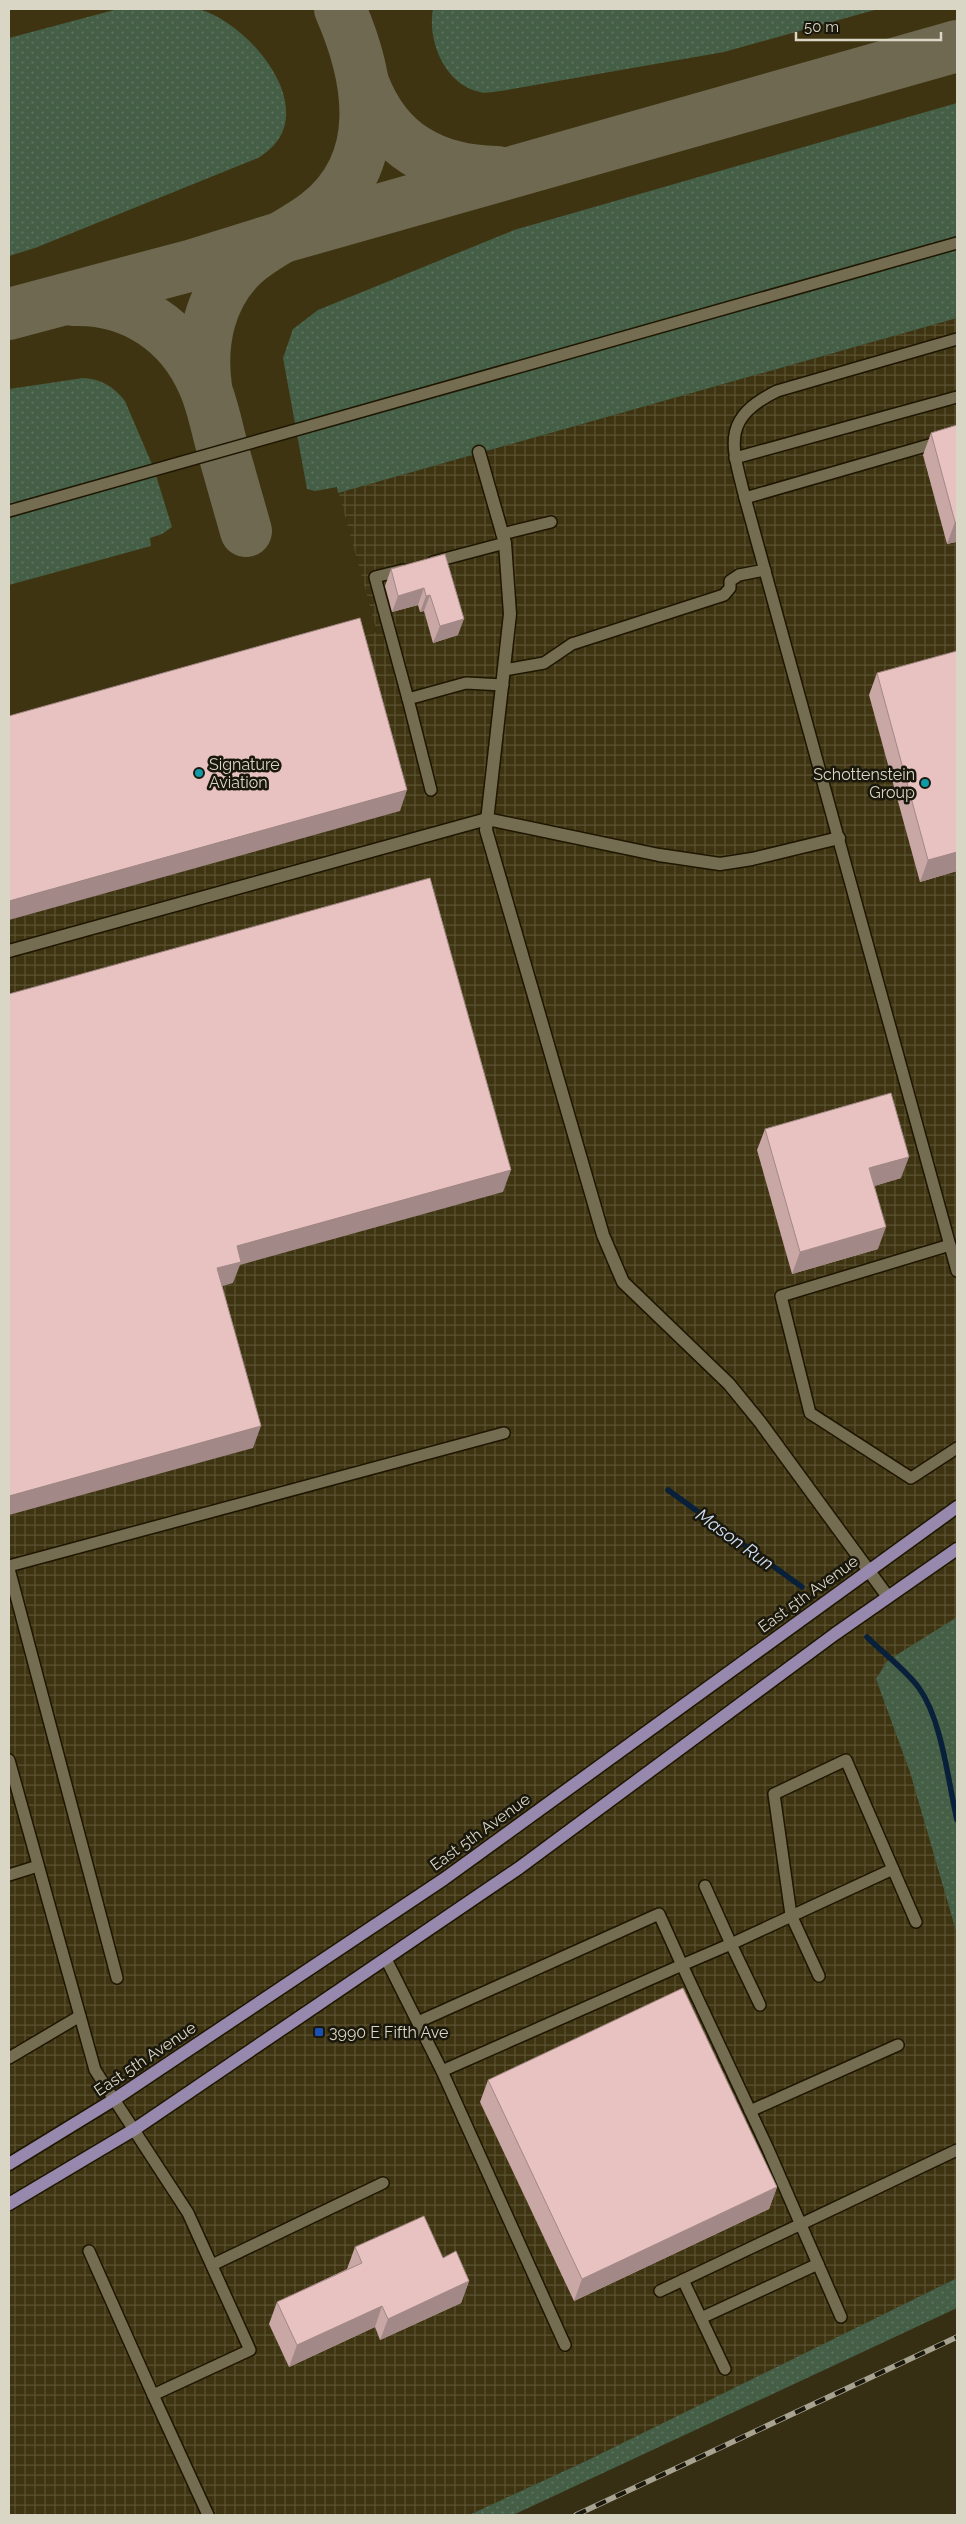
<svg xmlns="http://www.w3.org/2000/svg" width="966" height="2524" font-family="Raleway,sans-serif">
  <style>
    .industrial { fill: url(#industrial-grid) }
    .built { fill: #3e3411 }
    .green { fill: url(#green-dots) }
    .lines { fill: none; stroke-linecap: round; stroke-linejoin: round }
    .stream { stroke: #09203a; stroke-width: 5.5 }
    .taxiway { stroke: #6f6952; stroke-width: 52 }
    .lane-casing { stroke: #1e1600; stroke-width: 14 }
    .street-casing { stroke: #1e1600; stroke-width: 15 }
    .primary-casing { stroke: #1e1600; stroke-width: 15 }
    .lane { stroke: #756d51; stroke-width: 11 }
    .street { stroke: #756d51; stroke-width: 12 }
    .primary { stroke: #9789ad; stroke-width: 12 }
    .rail-casing { stroke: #a8a390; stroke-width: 5.5 }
    .rail { stroke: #1a170c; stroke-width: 4; stroke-dasharray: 11; stroke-linecap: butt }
    .wall { fill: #c8a7a5 }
    .shaded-wall { fill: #a28886 }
    .building { fill: #e8c2c0; stroke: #a28886 }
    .culture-dot { fill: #0f9aa8; stroke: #1a170c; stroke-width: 2 }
    .transit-dot { fill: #1a4fb4; stroke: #1a170c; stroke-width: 2 }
    .labels { text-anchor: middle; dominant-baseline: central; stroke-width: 5; stroke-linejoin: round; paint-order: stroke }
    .poi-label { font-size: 16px; fill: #dad6c6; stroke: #1a170c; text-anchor: start }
    .street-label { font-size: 16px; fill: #dad6c6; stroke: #1a170c }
    .water-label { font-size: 18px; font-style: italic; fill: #cfe0f6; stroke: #1a170c }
  </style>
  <defs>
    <pattern id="industrial-grid" width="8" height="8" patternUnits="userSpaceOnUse" patternTransform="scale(1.25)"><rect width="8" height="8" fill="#3e3411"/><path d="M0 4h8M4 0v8" fill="none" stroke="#595132"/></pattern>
    <pattern id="green-dots" width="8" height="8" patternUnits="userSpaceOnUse" patternTransform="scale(1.25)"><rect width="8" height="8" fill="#455e46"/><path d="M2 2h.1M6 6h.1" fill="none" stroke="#5f745f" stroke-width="1.8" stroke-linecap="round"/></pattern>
  </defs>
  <rect width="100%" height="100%" fill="#362f14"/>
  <path class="industrial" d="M957,318V2278L586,2461L469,2515H9V586Z"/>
  <path class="built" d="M9,9H957V275L337,487L377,632L9,735Z"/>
  <g class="green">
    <path d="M118,9C137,9 183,5 199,9C252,24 328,117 258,158L35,248L9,256V38Z"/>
    <path d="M433,9H878L724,52L507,90C499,91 487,94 480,92C445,85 427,41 433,9Z"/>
    <path d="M957,103V318L338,493L337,487L315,491L307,489L283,358L293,329L318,310L514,230Z"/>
    <path d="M83,378C102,379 114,387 125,401L154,469L172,527L162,534L150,538L151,546L9,585V389Z"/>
    <path d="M957,1617V1934L910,1772L876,1679L887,1661Z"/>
    <path d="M957,2278V2308L513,2515H469L586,2461Z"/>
  </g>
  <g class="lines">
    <g class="stream">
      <path d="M668,1490L802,1587"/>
      <path d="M867,1637C882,1652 906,1670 919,1688C942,1720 948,1781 957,1820"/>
    </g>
    <g class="taxiway">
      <path d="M364,85C387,145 434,171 497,172"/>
      <path d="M73,300C132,298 181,331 204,385C212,403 216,424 221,443C229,472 238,502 246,531"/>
      <path d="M9,314L193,265L283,237L957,46"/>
      <path d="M206,387C200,343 209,297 242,265C264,244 294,233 318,214C385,162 370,77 340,9"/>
    </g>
    <g class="lane-casing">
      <g id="lane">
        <path d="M957,339L777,391C720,419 732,446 745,498L957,1271"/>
        <path d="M735,458L957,397"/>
        <path d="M745,498L957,437"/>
        <path d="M9,511L957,243"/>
        <path d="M502,534L551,522"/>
        <path d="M433,562L505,543"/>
        <path d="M403,570L375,577L408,699"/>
        <path d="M504,670L544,663L572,644L724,595L730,588V581L739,575L765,570"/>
        <path d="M431,790L408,699L466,683L503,685"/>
        <path d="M950,1245L781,1296L810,1413L911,1478L957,1448"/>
        <path d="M9,1566L504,1433"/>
        <path d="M9,1569L117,1978"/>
        <path d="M9,1760L95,2070L188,2213L250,2350L153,2395L208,2515"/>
        <path d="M9,1875L38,1866"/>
        <path d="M705,1886L731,1944L682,1965L768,2149L841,2317"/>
        <path d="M386,1959L442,2071L565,2345"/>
        <path d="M819,1976L791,1915L774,1794L846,1760L893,1869"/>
        <path d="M760,2005L731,1944L893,1869L916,1922"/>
        <path d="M418,2022L659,1914L682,1965L442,2071"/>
        <path d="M9,2058L80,2016"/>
        <path d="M750,2111L898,2045"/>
        <path d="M89,2251L153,2395"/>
        <path d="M212,2265L383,2183"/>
        <path d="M683,2280L725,2369"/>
        <path d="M660,2291L957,2150"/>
        <path d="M701,2318L818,2264"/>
      </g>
    </g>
    <g class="street-casing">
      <g id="street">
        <path d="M479,452L505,543L510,614L486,830L603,1235L623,1282L729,1384L760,1422L888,1597"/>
        <path d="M9,951L487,819L659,855L720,864L752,859L839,838"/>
      </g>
    </g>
    <g class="primary-casing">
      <g id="primary">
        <path d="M9,2164L115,2099L444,1879L957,1507"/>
        <path d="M9,2204L135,2129L519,1868L835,1634L957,1549"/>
      </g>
    </g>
    <use href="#lane" class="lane"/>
    <use href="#street" class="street"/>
    <use href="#primary" class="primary"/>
    <g class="rail-casing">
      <path id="rail" d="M576,2515L957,2337"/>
    </g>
    <use href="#rail" class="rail"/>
  </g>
  <g class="wall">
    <path d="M957,425V545L956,542L947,544L923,455L931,433Z"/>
    <path d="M445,554L458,635L433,643L424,611L420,612L418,605L392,612L385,586L391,569Z"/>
    <path d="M877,673L957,871L920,882L869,695Z"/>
    <path d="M765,1129L901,1178L874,1186L878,1249L792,1274L757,1150Z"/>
    <path d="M488,2080L777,2187L769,2209L574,2301L480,2102Z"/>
    <path d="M355,2247L443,2258L469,2281L461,2303L380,2340L375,2327L289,2367L269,2324L277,2302L347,2269Z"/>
  </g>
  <g class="shaded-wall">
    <path d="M955,522H957V540L956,542L947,544Z"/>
    <path d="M424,588L418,605L392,612L398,596Z"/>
    <path d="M430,595L424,611L420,612L426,596Z"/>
    <path d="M464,619L458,635L433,643L440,626Z"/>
    <path d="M407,790L400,811L9,920V901Z"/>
    <path d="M957,852V871L920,882L928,860Z"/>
    <path d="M909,1157L901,1178L861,1190L869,1168Z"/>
    <path d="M511,1170L503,1192L240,1265L233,1283L209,1290L217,1268L237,1246Z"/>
    <path d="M886,1227L878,1249L792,1274L800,1252Z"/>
    <path d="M261,1426L253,1448L9,1515V1496Z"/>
    <path d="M777,2187L769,2209L574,2301L582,2279Z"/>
    <path d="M469,2281L461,2303L380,2340L388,2319Z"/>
    <path d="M382,2306L375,2327L289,2367L297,2345Z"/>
  </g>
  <g class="building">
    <path d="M957,425V522H955L931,433Z"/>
    <path d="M445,554L464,619L440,626L430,595L426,596L424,588L398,596L391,569Z"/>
    <path d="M360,618L407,790L9,901V716Z"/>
    <path d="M957,651V852L928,860L877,673Z"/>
    <path d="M430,878L511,1170L237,1246L241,1262L217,1268L261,1426L9,1496V994Z"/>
    <path d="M891,1093L909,1157L869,1168L886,1227L800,1252L765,1129Z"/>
    <path d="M683,1988L777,2187L582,2279L488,2080Z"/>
    <path d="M424,2216L443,2258L456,2251L469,2281L388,2319L382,2306L297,2345L277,2302L362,2263L355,2247Z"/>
  </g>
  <g class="culture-dot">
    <circle cx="199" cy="773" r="5"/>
    <circle cx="925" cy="783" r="5"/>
  </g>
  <rect class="transit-dot" x="314" y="2027" width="10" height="10" rx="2.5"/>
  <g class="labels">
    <g class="poi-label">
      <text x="209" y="764">Signature<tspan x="209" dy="18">Aviation</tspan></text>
      <text x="915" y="774" text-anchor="end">Schottenstein<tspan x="915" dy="18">Group</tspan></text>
      <text x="329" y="2032">3990 E Fifth Ave</text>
    </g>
    <g class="street-label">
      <text transform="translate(808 1594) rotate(-36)">East 5th Avenue</text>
      <text transform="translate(480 1832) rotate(-36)">East 5th Avenue</text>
      <text transform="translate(145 2059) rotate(-34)">East 5th Avenue</text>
    </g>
    <g class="water-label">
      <text transform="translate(735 1539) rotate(36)">Mason Run</text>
    </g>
  </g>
  <rect width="966" height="2524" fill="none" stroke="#dad6c6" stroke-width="20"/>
  <path d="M796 32v8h145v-8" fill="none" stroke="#dad6c6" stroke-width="2.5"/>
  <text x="804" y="32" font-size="15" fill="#dad6c6" stroke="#1a170c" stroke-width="4" paint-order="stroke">50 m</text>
</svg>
